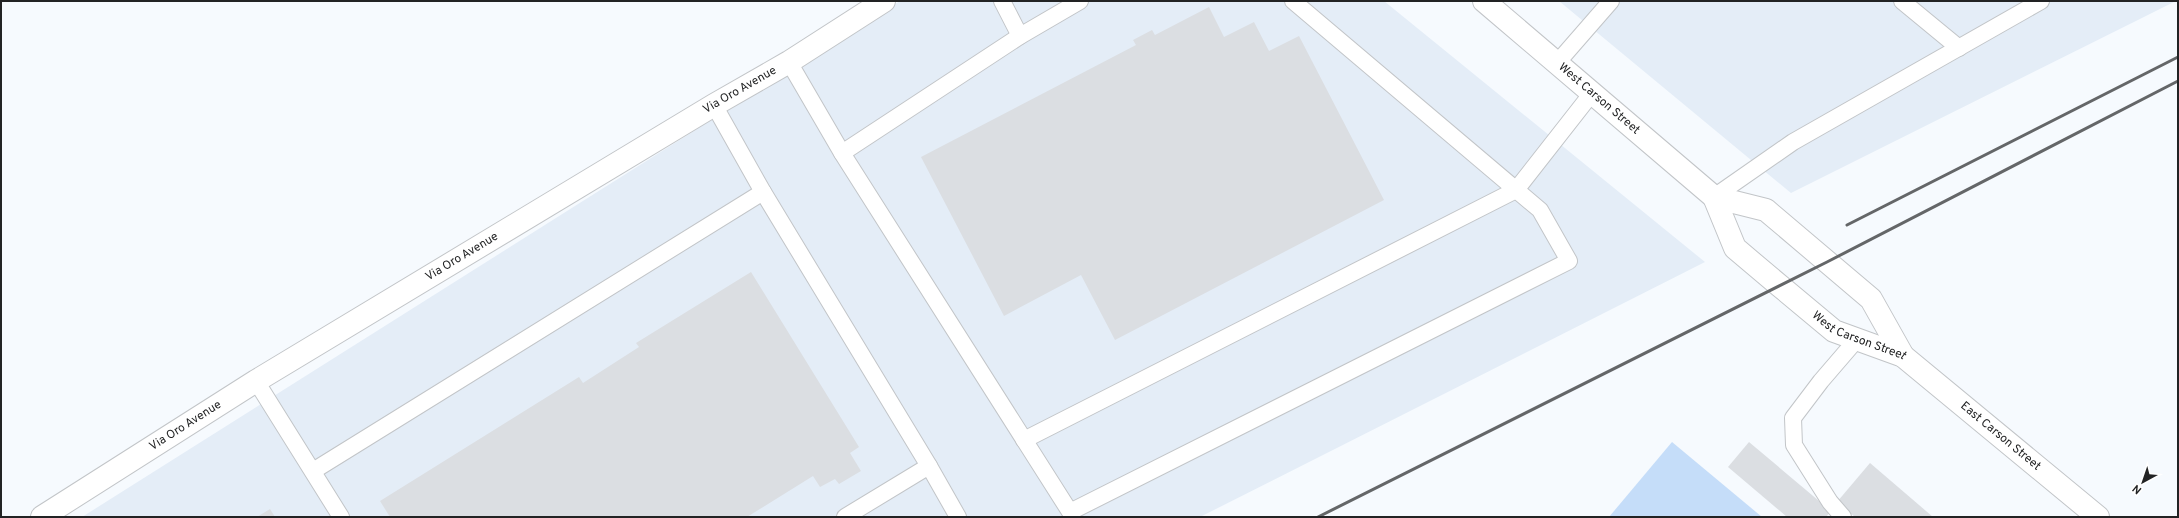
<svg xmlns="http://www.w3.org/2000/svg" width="2179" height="518" font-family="Overpass,sans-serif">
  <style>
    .built { fill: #e4edf7 }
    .green { fill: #c5ddf9 }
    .building { fill: #dbdee2 }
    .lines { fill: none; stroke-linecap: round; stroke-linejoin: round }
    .lane-casing { stroke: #c2c5c8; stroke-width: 18 }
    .street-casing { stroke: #c2c5c8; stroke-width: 24 }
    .secondary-casing { stroke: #c2c5c8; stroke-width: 24 }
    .lane { stroke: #fff; stroke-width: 16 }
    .street { stroke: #fff; stroke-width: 22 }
    .secondary { stroke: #fff; stroke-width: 22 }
    .rail { stroke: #646668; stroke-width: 3 }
    .labels { text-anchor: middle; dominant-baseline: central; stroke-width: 3; stroke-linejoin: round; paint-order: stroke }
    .street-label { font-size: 12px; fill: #222324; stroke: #fff }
  </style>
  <rect width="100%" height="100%" fill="#f6fafe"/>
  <g class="built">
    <path d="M900,1H1384L1705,262L1200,517H82Z"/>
    <path d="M1559,1H2176L1791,193Z"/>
  </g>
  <path class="green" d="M1672,442L1762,517H1609Z"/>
  <g class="building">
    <path d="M1209,7L1224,37L1254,22L1269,51L1299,36L1384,200L1115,340L1081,275L1004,316L921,157L1136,45L1133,40L1152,30L1155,35Z"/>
    <path d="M751,272L859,447L850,453L861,471L839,484L835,479L820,487L813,476L747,517H390L380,501L579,377L583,383L639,347L636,343Z"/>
    <path d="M1749,442L1831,511L1826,517H1787L1728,467Z"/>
    <path d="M1870,463L1933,517H1855L1837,502Z"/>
    <path d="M270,509L275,517H257Z"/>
  </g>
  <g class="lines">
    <g class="lane-casing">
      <g id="lane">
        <path d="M1002,1L1020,36"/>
        <path d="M1080,1L1020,36L842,153L1070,512L1569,261L1540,210L1293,1"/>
        <path d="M1902,1L1959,48"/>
        <path d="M789,62L842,153"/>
        <path d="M1557,63L1611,1"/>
        <path d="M714,105L763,192L929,466L845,517"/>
        <path d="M1714,197L1793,142L2041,1"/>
        <path d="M256,381L341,517"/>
        <path d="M1024,440L1516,190L1592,93"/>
        <path d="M929,466L958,517"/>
        <path d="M313,471L763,192"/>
        <path d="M1843,517L1830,502L1794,445L1793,418L1821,381L1858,338"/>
      </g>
    </g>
    <g class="street-casing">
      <g id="street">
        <path id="s1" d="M42,517L256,381L714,105L789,62L884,1"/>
      </g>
    </g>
    <g class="secondary-casing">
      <g id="secondary">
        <path id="s2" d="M1484,1L1714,197L1766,210L1871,299L1903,356"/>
        <path id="s3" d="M1714,197L1735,248L1780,286L1834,331L1903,356L2098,517"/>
      </g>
    </g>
    <use href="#lane" class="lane"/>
    <use href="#street" class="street"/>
    <use href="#secondary" class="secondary"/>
    <g class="rail">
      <path d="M1847,225L2178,57"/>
      <path d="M1318,517L1827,262L2178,81"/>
    </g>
  </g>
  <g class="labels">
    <g class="street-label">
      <text stroke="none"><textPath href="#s1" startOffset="818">Via Oro Avenue</textPath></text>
      <text stroke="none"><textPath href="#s2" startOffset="151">West Carson Street</textPath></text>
      <text stroke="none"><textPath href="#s1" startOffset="494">Via Oro Avenue</textPath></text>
      <text stroke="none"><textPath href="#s3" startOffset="209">West Carson Street</textPath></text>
      <text stroke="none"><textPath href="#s1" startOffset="170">Via Oro Avenue</textPath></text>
      <text stroke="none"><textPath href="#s3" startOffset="384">East Carson Street</textPath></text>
    </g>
  </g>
  <rect width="2179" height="518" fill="none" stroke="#222324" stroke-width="4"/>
  <g transform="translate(2143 482) rotate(220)" stroke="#ffffff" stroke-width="3" paint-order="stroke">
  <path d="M0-3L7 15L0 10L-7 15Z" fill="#222324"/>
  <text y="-6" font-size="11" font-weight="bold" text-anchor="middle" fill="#222324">N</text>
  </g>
</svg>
